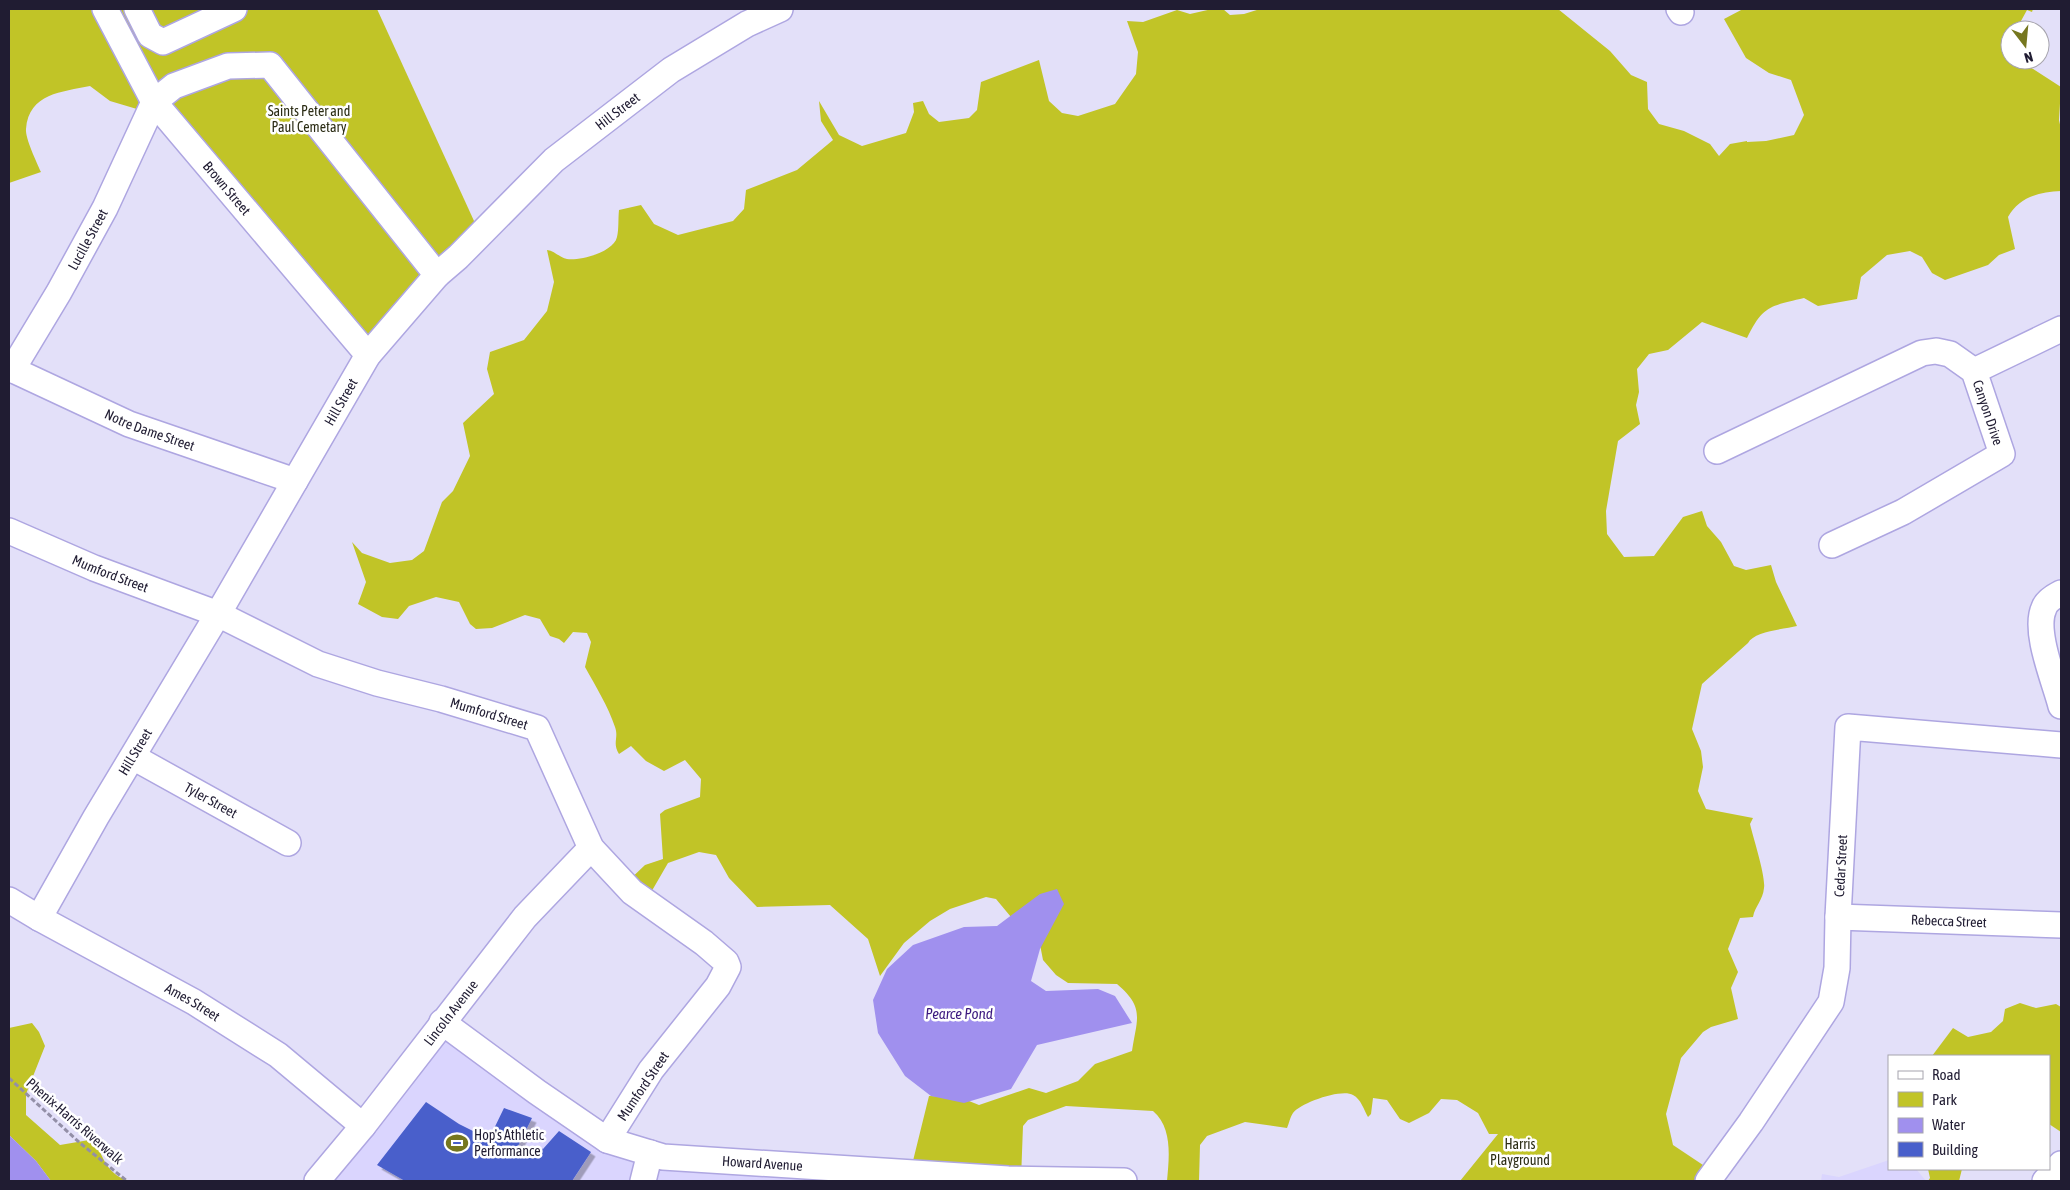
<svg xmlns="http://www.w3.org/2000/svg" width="2070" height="1190" font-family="'Asap Condensed',sans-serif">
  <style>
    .built { fill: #dad5fe }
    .green { fill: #c1c427 }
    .water { fill: #a090ee }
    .building { fill: #485fcb; filter: url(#shadow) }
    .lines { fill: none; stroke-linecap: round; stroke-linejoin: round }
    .minor-casing { stroke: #aea6e1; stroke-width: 28 }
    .path { stroke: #938fa7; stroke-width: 3; stroke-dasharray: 5 2.5; stroke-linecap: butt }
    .minor { stroke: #fff; stroke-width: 25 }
    .labels { text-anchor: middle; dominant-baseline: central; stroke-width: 5; stroke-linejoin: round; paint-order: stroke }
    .park-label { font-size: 14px; fill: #2b2c14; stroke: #fff }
    .street-label { font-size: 14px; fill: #201c32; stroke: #fff }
    .poi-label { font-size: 14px; fill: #201c32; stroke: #fff; text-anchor: start }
    .water-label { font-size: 15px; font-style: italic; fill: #3b187f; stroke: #fff }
  </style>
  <defs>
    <filter id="shadow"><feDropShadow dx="4.5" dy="4.5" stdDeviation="0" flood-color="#0004"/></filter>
  </defs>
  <rect width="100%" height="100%" fill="#e3e0f9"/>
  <g class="built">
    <path d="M439,1029L610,1143L954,1181H318Z"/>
    <path d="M1889,1160V1169H1916L1926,1181H1821L1822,1174L1839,1177Z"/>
  </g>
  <g class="green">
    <path d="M9,9H104L147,112L110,101L90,86C62,92 29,93 26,129C25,138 37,163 41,172L9,183Z"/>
    <path d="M105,9H377L480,234L368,355L154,102Z"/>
    <path d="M1212,9H1223L1230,15L1244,14L1260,9H1558L1610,51L1631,75L1647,82L1648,109L1659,124L1684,131L1710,144L1719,156L1730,144L1747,141V142L1766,141L1794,135L1804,115L1791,80L1769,73L1746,58L1724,19L1743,9H2033L2032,12L2027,10L2016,30H2010V60H2019L2061,87L2059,120L2061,129V191C2039,192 2019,197 2008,217L2015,249L1999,255L1988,265L1945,280L1932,273L1922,257L1910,251L1887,255L1861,277L1857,299L1818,306L1804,298C1771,306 1763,305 1747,338L1702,322L1668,350L1649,354L1637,369L1639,392L1636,405L1640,424L1618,441L1606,511L1607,534L1624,557L1654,556L1683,517L1702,511L1707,526L1721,542L1734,566L1746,570L1771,565L1776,582L1797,626C1785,629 1754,631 1748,643L1702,684L1692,729L1701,751L1703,767L1698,791L1706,809L1753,818L1750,824C1753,837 1766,877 1764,888C1763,900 1755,906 1753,917L1740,918L1728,949L1738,972L1731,988L1738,1019L1711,1027L1703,1032L1681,1058L1666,1114L1673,1145L1712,1171L1707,1181H1460L1498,1134H1489L1478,1113L1457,1100L1441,1099L1429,1113L1409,1123L1400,1119L1387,1100L1373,1098L1371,1114L1368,1117C1364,1110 1361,1099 1353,1095C1342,1088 1300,1103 1293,1113C1290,1117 1289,1124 1287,1128L1245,1122L1207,1136L1200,1145L1199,1181H1167C1169,1158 1173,1128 1153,1111L1066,1106L1028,1120L1023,1126L1021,1179L910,1173L929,1096L959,1097L979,1105L1029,1088L1046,1093L1078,1081L1095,1064L1132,1051C1137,1018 1145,1008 1117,984L1068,983L1056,975L1043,960L1036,924L1011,917L996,899L986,897L950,909L930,921L904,943L880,976L868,939L830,905L757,907L729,878L716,855L699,852L668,863L646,901L623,886L645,865L663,859L660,814L665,810L700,797L701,779L685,760L664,771L646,761L631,746L619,754C612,743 619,738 615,727C608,706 596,687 585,667L591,642L587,633L573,632L564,643L559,639L550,636L540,619L525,615L492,628L476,629L470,624L459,602L436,597L409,606L398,619L382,617L358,604L366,582L352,542L362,553L390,563L412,560L424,551L442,502L453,491L470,456L463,423L494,394L487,369L490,352L524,340L547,311L554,282L547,250C555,251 560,258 567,259C580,261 614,252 617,237C619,229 618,219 619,210L641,205L654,224L678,235L733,221L744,209L746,190L797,170L833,140L821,121L819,101L839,135L862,146L906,133L914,112L913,103L923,101L929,114L939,122L969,118L977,110L981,82L1039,60L1049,101L1062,113L1078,116L1115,104L1136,74L1138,52L1127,21L1143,22L1177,10L1190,14Z"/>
    <path d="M2020,1003L2036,1008L2056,1004L2061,1007V1132L2049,1124V1056H1932L1953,1028L1968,1037L1991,1032L2003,1021L2005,1009Z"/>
    <path d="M32,1023L39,1032L45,1046L26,1094V1115L60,1145L95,1139C102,1158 109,1177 131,1181H51L36,1161L9,1135V1028Z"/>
    <path d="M1928,1169H1962L1959,1181H1928L1930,1178Z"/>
  </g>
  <g class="water">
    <path d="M1057,889L1064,904L1040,949L1031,981L1046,991L1098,989L1115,996L1132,1023L1037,1045L1011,1089L964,1103L931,1096L905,1076L878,1033L873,1000L887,969L913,945L964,927L997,926L1040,894Z"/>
    <path d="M9,1135L36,1161L51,1181H9Z"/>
  </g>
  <path class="building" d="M426,1102L459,1124L489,1139L504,1108L532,1118L516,1150L530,1158L537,1146L543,1149L559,1131L591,1152L572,1181H405L377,1165Z"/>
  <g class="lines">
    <g class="minor-casing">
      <g id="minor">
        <path id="s1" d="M105,9L154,102L368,355"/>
        <path d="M137,9L150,35L163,42L234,9"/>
        <path d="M1679,9L1681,12"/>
        <path id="s2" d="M9,368L129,424L295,481"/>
        <path id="s3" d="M12,370L59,292L105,208L154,102L174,86L228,66L270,65L437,275"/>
        <path d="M1974,371L2061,329"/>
        <path id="s4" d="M1717,451L1922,353L1936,351L1950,354L1974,371L2002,454L1903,512L1832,545"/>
        <path id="s5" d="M9,531L94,568L218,614L318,664L377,683L441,699L537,728L591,848L632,892L704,943L726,962L728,967L718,986L651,1070L607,1140"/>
        <path d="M2061,593C2055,596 2046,601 2044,608C2033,631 2055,682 2061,706"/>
        <path id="s6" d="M133,757L288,843"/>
        <path id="s7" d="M9,900L39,918L194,1002L278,1055L363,1126"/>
        <path id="s8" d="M1838,917L2061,925"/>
        <path id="s9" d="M39,918L96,817L218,614L368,355L437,275L458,257L554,160L671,70L747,24L780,9"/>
        <path id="s10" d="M442,1022L537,1092L607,1140L663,1157L1008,1179L1124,1181"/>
        <path id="s11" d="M317,1181L363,1126L525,917L591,848"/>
        <path d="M643,1181L650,1153"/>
        <path id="s12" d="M1708,1181L1751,1122L1831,1002L1837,968L1838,917L1848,727L2061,745"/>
        <path d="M2045,1181L2061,1164"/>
      </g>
    </g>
    <path class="path" d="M9,1078L80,1143L127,1181"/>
    <use href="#minor" class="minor"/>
  </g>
  <defs>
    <g id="stadium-bare" transform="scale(1.725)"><path d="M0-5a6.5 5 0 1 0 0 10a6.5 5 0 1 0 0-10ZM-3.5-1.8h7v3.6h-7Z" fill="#76771f" stroke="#fff" stroke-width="2.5" paint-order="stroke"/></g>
  </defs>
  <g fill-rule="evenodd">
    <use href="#stadium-bare" x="457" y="1143"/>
  </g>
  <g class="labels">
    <g class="park-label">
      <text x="309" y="111">Saints Peter and<tspan x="309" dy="16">Paul Cemetary</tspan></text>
      <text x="1520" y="1144">Harris<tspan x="1520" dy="16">Playground</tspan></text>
    </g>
    <g class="street-label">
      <text stroke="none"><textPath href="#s9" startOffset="1002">Hill Street</textPath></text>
      <text stroke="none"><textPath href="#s1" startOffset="218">Brown Street</textPath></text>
      <text stroke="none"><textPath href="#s3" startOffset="151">Lucille Street</textPath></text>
      <text stroke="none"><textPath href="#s9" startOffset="598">Hill Street</textPath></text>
      <text stroke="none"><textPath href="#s4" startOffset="329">Canyon Drive</textPath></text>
      <text stroke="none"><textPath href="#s2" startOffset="154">Notre Dame Street</textPath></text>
      <text stroke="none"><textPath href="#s5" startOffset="110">Mumford Street</textPath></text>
      <text stroke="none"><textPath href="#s5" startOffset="515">Mumford Street</textPath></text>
      <text stroke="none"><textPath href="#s9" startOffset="192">Hill Street</textPath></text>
      <text stroke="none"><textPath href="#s6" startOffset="89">Tyler Street</textPath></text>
      <text stroke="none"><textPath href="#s12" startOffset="354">Cedar Street</textPath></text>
      <text stroke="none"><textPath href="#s8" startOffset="111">Rebecca Street</textPath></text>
      <text stroke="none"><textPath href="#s7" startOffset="210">Ames Street</textPath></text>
      <text stroke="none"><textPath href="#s11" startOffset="215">Lincoln Avenue</textPath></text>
      <text transform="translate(643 1086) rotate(-56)">Mumford Street</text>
      <text transform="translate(75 1121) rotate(41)">Phenix-Harris Riverwalk</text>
      <text stroke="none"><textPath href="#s10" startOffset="361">Howard Avenue</textPath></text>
    </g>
    <g class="poi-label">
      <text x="474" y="1135">Hop's Athletic<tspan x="474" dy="16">Performance</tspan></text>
    </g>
    <g class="water-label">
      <text x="959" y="1013">Pearce Pond</text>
    </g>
  </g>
  <rect width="2070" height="1190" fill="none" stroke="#201c32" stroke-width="20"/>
  <rect x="1888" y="1055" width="162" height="115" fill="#ffffff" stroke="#a6a4ad"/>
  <rect x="1898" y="1071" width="25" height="8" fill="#ffffff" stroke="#a6a4ad"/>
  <text x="1932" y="1080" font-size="15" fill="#201c32">Road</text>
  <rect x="1898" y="1092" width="25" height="15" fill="#c1c427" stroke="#a6a4ad"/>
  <text x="1932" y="1105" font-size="15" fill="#201c32">Park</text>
  <rect x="1898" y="1118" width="25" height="15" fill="#a090ee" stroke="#a6a4ad"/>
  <text x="1932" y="1130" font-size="15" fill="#201c32">Water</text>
  <rect x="1898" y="1142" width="25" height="15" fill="#485fcb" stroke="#a6a4ad"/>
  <text x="1932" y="1155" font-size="15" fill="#201c32">Building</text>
  <g transform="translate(2025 45) rotate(164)"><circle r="24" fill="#ffffff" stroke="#a6a4ad"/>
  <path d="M0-4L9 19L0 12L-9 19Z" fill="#76771f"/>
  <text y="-8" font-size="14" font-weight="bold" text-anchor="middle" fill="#201c32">N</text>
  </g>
</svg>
